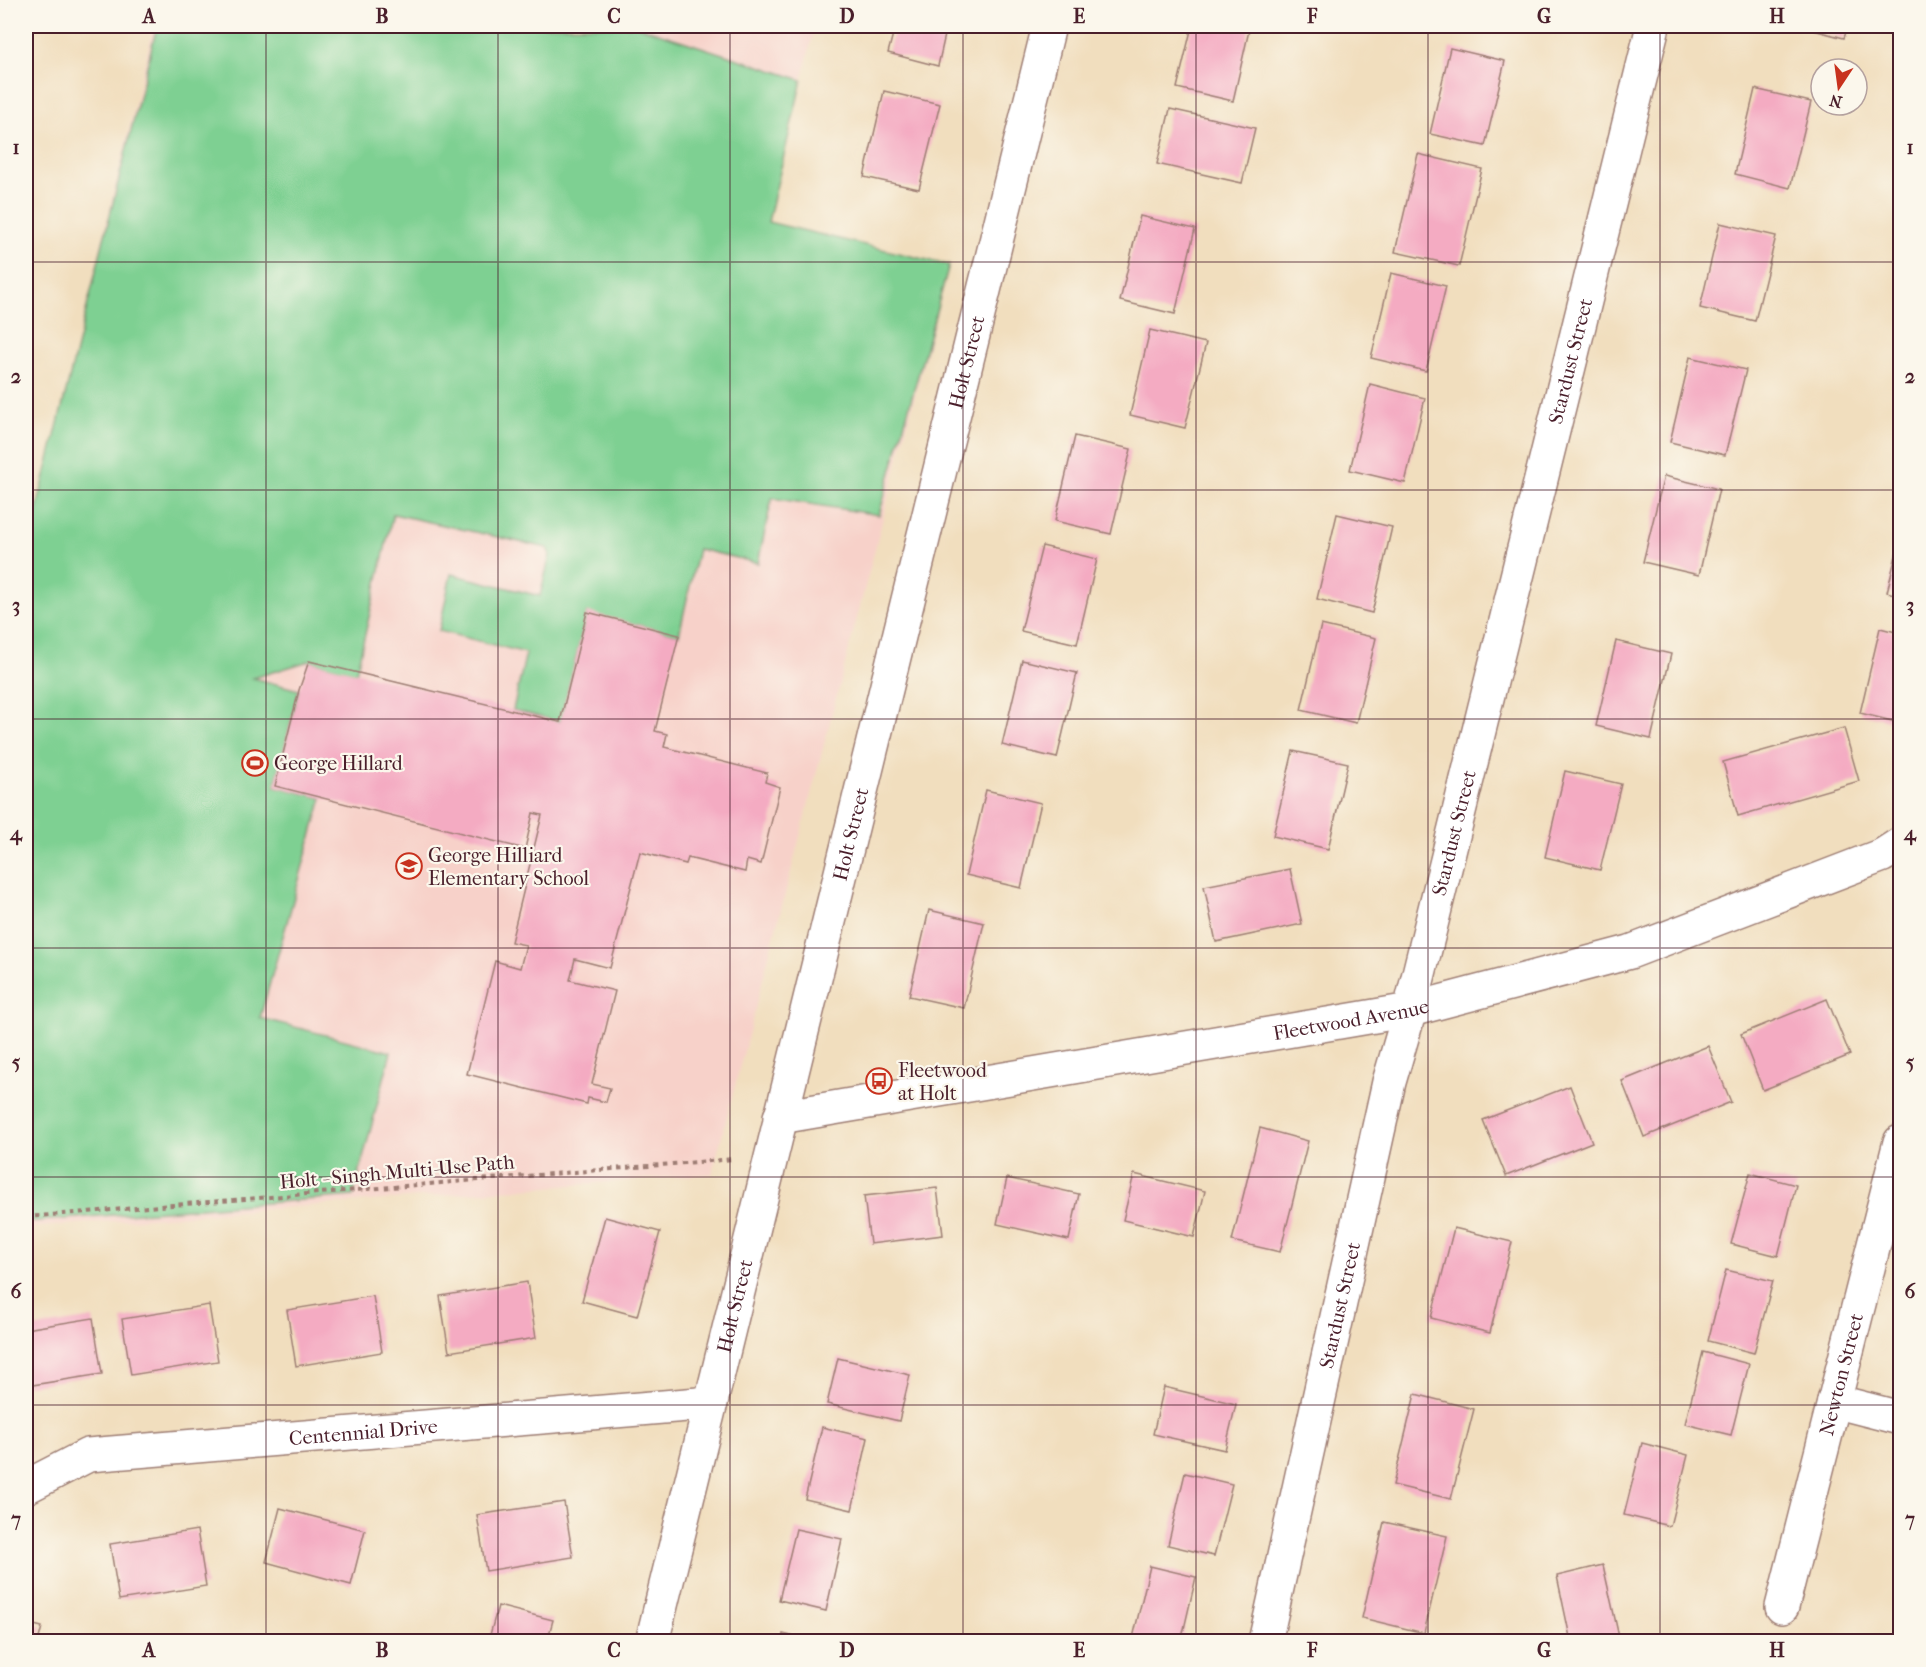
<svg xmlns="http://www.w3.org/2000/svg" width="1926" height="1667" font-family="'IM FELL French Canon',serif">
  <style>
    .built { fill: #f7d1c9 }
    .green { fill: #7ed092; stroke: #64785e; stroke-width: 1.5 }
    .building { fill: #f4abc2 }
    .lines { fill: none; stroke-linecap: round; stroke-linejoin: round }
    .minor-casing { stroke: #9e7e74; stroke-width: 36 }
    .path { stroke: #9e7e74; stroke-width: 4; stroke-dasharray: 4.5 4.5; stroke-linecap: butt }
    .minor { stroke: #fff; stroke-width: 33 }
    .grid { fill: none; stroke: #4a1f2b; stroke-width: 1.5; stroke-opacity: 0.55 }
    .labels { text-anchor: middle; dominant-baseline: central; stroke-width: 4.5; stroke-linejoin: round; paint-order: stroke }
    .street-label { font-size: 20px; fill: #4a1f2b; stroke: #fbf7ec }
    .poi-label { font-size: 20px; fill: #4a1f2b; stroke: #fbf7ec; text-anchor: start }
    .neatline { fill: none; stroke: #4a1f2b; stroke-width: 2 }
    .grid-label { font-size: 20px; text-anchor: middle; font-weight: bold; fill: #4a1f2b }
  </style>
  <rect width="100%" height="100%" fill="#fbf7ec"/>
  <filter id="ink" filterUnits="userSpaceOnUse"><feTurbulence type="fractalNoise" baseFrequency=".0167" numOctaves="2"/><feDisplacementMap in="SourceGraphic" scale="12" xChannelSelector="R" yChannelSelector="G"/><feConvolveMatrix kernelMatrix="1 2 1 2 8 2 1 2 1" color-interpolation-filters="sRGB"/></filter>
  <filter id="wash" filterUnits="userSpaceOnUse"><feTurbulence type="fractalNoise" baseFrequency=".008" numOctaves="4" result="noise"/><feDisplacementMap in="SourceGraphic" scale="24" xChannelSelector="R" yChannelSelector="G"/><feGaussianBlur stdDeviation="1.35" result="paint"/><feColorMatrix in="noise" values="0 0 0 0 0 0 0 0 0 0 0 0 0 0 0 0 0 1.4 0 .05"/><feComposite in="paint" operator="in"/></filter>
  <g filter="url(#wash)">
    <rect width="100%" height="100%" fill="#f1debe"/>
    <path class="built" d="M154,26H815L768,222L949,265L712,1174L26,1228V557Z"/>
    <path class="green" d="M157,26H637L802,80L768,222L949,265L879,515L772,498L758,563L698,549L679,635L587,613L560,722L513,710L526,653L439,631L451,574L540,596L550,555L547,548L393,514L356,673L309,661L253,678L299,690L275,786L322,798L260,1018L391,1052L353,1196L26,1222V552Z"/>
    <g id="blocks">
      <g class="building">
        <path d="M895,26H947L938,66L888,53Z"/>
        <path d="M1192,26H1250L1233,101L1177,88Z"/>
        <path d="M1489,26H1511L1510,31Z"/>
        <path d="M1798,26H1848L1844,38Z"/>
        <path d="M1450,48L1505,61L1485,146L1430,134Z"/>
        <path d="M1755,89L1811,102L1790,188L1735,174Z"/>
        <path d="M884,91L940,104L919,189L864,177Z"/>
        <path d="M1170,109L1255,128L1242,183L1157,164Z"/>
        <path d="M1418,154L1482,169L1459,266L1395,252Z"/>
        <path d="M1140,216L1195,229L1175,314L1120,301Z"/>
        <path d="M1720,223L1776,236L1755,321L1700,308Z"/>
        <path d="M1391,273L1446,286L1426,371L1371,358Z"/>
        <path d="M1150,330L1206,343L1185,428L1130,415Z"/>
        <path d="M1690,357L1746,370L1725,455L1670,442Z"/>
        <path d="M1370,384L1425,398L1405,483L1350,470Z"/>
        <path d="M1075,436L1131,449L1111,534L1055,521Z"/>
        <path d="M1664,476L1719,489L1699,575L1643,562Z"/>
        <path d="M1337,514L1392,527L1372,613L1317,599Z"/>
        <path d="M1900,539V596L1887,592Z"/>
        <path d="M1042,546L1097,559L1077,644L1021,631Z"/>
        <path d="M587,612L679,635L655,731L667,734L664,747L767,773L765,782L780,787L761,864L747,860L745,872L688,858L686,864L640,852L610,968L575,959L570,980L615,991L592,1084L610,1088L606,1102L588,1098L587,1104L467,1074L495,961L520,968L526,945L511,942L542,815L533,813L525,849L275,786L299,690L309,661L560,722Z"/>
        <path d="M1321,625L1376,638L1356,723L1301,710Z"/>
        <path d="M1880,628L1900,633V723L1860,713Z"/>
        <path d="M1616,641L1671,654L1651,739L1596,726Z"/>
        <path d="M1022,660L1077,673L1057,758L1002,745Z"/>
        <path d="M1844,728L1859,781L1738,816L1723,762Z"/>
        <path d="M1293,751L1348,763L1328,849L1273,836Z"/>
        <path d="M1565,771L1621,784L1600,870L1545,857Z"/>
        <path d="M986,790L1041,803L1021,888L966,875Z"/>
        <path d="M1290,869L1302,924L1216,942L1204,886Z"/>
        <path d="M929,910L984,923L964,1008L909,996Z"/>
        <path d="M1827,999L1850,1055L1763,1090L1741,1034Z"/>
        <path d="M1708,1046L1731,1102L1644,1137L1622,1081Z"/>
        <path d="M1570,1086L1592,1142L1506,1176L1483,1120Z"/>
        <path d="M1260,1128L1308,1141L1280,1252L1232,1241Z"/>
        <path d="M1750,1173L1796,1185L1778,1256L1731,1244Z"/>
        <path d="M1134,1174L1205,1191L1194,1237L1123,1220Z"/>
        <path d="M1007,1178L1079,1194L1069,1240L997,1224Z"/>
        <path d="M937,1188L943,1235L870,1244L864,1196Z"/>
        <path d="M605,1217L660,1232L637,1316L582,1301Z"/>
        <path d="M1454,1228L1512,1242L1490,1333L1431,1318Z"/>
        <path d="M1726,1270L1773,1281L1754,1353L1708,1341Z"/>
        <path d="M527,1282L536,1338L449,1352L440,1296Z"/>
        <path d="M373,1296L382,1352L296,1366L287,1310Z"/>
        <path d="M209,1305L218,1361L131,1375L122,1319Z"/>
        <path d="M93,1318L102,1374L26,1386V1329Z"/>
        <path d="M1703,1352L1749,1364L1731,1435L1685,1424Z"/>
        <path d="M838,1358L910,1375L899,1421L827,1404Z"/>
        <path d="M1164,1387L1236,1404L1225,1450L1153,1434Z"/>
        <path d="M1415,1394L1474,1409L1451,1499L1393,1485Z"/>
        <path d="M822,1427L868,1438L852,1510L805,1499Z"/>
        <path d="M1642,1443L1688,1455L1670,1526L1624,1515Z"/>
        <path d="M1185,1473L1232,1484L1214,1556L1168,1545Z"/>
        <path d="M564,1502L573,1557L486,1571L477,1515Z"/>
        <path d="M280,1508L365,1530L351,1585L266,1562Z"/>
        <path d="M1384,1522L1447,1536L1424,1633L1362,1618Z"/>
        <path d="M796,1529L842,1539L826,1611L779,1600Z"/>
        <path d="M197,1530L206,1586L119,1600L110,1544Z"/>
        <path d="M1603,1565L1619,1637L1600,1642H1571L1557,1576Z"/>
        <path d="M1150,1566L1196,1577L1181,1642H1148L1133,1638Z"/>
        <path d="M498,1606L553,1620L547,1642H488Z"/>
        <path d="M26,1623L42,1627L38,1642H26Z"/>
        <path d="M783,1634L813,1641V1642H781Z"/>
      </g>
    </g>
  </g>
  <g filter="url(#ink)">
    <use href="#blocks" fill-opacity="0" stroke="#9e7e74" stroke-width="1.5"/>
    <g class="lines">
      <g class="minor-casing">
        <g id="minor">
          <path id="s1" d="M780,1117L1410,1010L1630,952L1883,855L1900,844"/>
          <path d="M1834,1401L1900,1418"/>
          <path id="s2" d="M26,1487L88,1455L711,1403"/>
          <path id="s3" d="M1782,1607L1900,1142"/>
          <path id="s4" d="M652,1642L1049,26"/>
          <path id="s5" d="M1265,1642L1389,1082L1410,1010L1653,26"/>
        </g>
      </g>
      <path class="path" d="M26,1217L734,1159"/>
      <use href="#minor" class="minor"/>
    </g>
  </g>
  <path class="grid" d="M266,26V1642M498,26V1642M730,26V1642M963,26V1642M1196,26V1642M1428,26V1642M1660,26V1642M26,262H1900M26,490H1900M26,719H1900M26,948H1900M26,1177H1900M26,1405H1900"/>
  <defs>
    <g id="stadium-ring" transform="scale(1.35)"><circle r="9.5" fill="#fbf7ec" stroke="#c8321e" stroke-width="1.5"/><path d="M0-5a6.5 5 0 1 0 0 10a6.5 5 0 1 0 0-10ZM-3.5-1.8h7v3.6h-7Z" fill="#c8321e"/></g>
    <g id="school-ring" transform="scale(1.35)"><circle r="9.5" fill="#fbf7ec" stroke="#c8321e" stroke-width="1.5"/><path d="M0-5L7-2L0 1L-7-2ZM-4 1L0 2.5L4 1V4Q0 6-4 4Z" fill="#c8321e"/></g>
    <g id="bus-ring" transform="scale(1.35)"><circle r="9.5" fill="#fbf7ec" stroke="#c8321e" stroke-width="1.5"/><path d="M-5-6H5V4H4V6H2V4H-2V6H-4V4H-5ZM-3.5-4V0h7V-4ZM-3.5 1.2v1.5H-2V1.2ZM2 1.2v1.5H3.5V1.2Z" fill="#c8321e"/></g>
  </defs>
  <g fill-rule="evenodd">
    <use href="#stadium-ring" x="255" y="763"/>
    <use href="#school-ring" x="409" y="866"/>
    <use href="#bus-ring" x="879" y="1081"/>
  </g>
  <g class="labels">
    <g class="street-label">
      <text stroke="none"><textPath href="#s5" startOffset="1317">Stardust Street</textPath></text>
      <text stroke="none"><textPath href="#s4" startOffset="1318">Holt Street</textPath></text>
      <text stroke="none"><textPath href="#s5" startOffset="831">Stardust Street</textPath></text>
      <text stroke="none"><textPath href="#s4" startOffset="832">Holt Street</textPath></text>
      <text stroke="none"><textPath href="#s1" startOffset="579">Fleetwood Avenue</textPath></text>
      <text transform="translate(397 1172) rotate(-5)">Holt - Singh Multi-Use Path</text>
      <text stroke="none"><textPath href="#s4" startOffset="346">Holt Street</textPath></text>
      <text stroke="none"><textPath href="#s5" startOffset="345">Stardust Street</textPath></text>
      <text stroke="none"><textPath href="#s3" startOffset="240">Newton Street</textPath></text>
      <text stroke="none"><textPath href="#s2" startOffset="346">Centennial Drive</textPath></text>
    </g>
    <g class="poi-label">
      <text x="274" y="763">George Hillard</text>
      <text x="428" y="855">George Hilliard<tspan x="428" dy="23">Elementary School</tspan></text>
      <text x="898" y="1070">Fleetwood<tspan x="898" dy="23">at Holt</tspan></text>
    </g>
  </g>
  <rect width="1926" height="1667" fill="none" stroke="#fbf7ec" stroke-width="66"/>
  <g transform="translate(1839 87) rotate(193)"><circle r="28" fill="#fbf7ec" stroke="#b4a19f" stroke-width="1.5"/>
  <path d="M0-4.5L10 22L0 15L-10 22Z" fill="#c8321e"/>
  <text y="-9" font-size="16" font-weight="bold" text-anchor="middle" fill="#4a1f2b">N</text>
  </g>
  <rect x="33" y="33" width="1860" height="1601" class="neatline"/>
  <g class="grid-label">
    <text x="149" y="23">A</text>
    <text x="382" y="23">B</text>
    <text x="614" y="23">C</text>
    <text x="847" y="23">D</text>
    <text x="1079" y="23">E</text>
    <text x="1312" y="23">F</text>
    <text x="1544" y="23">G</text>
    <text x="1777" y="23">H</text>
    <text x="16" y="154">1</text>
    <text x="1910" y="154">1</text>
    <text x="16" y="383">2</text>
    <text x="1910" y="383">2</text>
    <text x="16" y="612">3</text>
    <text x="1910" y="612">3</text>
    <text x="16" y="840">4</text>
    <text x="1910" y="840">4</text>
    <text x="16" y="1069">5</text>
    <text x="1910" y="1069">5</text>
    <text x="16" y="1298">6</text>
    <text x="1910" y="1298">6</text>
    <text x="16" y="1526">7</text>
    <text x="1910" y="1526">7</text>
    <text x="149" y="1657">A</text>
    <text x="382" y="1657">B</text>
    <text x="614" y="1657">C</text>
    <text x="847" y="1657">D</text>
    <text x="1079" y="1657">E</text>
    <text x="1312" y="1657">F</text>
    <text x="1544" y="1657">G</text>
    <text x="1777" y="1657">H</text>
  </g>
</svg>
